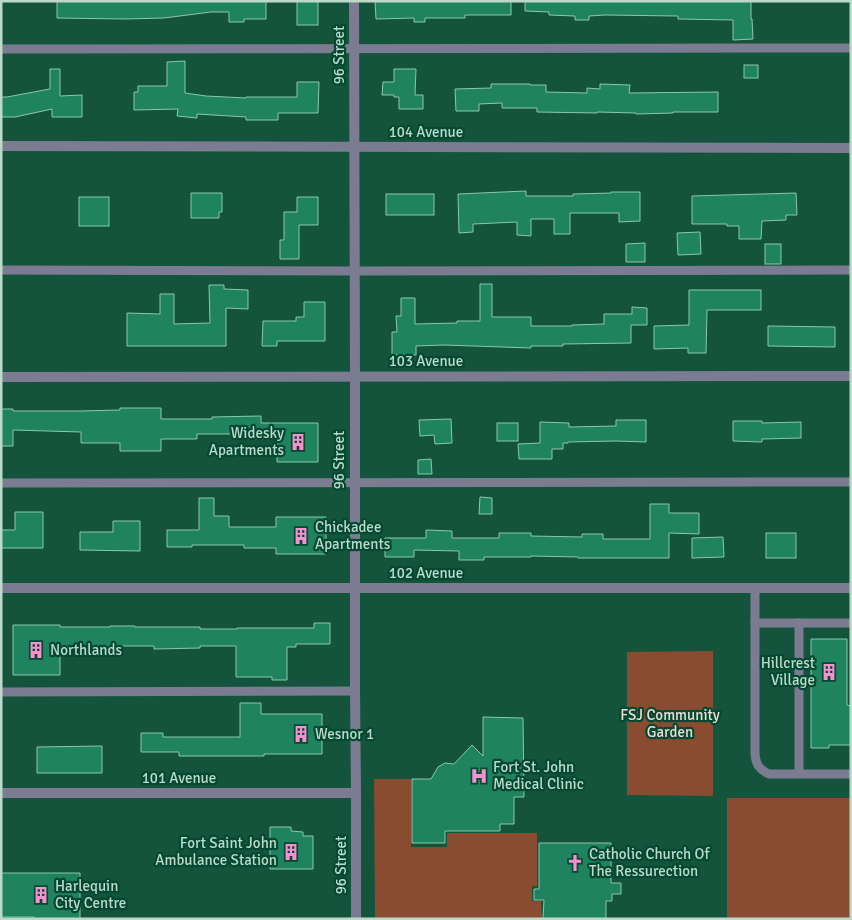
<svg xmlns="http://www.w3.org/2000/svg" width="852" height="920" font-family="Signika,sans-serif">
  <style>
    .green { fill: #894c31 }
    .building { fill: #1f835f; stroke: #8bc8ab }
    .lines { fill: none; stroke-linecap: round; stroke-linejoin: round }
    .lane { stroke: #7b7c92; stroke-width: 9 }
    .street { stroke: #7b7c92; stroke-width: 10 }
    .labels { text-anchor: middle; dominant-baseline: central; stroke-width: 4.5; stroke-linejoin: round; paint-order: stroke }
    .street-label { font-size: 15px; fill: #bcd9ca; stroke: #044932 }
    .poi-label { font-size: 15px; fill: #bcd9ca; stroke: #044932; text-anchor: start }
    .park-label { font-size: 15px; fill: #f1dbd2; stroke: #044932 }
  </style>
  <rect width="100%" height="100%" fill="#15543c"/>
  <g class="green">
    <path d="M713,651V796L627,795V652Z"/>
    <path d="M374,779H411V847H447V833H537V886H532V901H541L542,919H375Z"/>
    <rect x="727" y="798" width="124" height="121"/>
  </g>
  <g class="building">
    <path d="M57,1H266V19H244V22H229V12H211L164,18L125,19L57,18Z"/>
    <rect x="297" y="1" width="21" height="24"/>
    <path d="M375,1H511V15H465V18H425V22H414V18L376,19Z"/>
    <path d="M525,1H751V19H752L753,39L733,40V20L678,19V16L605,15L589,16V20H575V16L549,15V12L525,11Z"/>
    <path d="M185,61V93L206,96L246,98V97H297V82H319L318,113H278V120H246V117L197,114V118L177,116L178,109L134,110V92H138V86H167V62Z"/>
    <rect x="744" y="65" width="14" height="13"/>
    <path d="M50,69H60V96L82,95V117H52V109L15,117H1V97H7L50,89Z"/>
    <path d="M394,69H416L415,95H423V109H399V97H394V95H382L383,82H394Z"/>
    <path d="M491,84H530V85H546V92L587,93V88L600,89V84L630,85L629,93L718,92V112H673V113L636,114V113L597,112V113L537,112V108H502V103L479,104V111H456L455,89L491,88Z"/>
    <path d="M526,191V196H573V194L611,193V192H640V221L619,222V213H570V234H554V219H531V236L517,235V222L473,224V232L459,233L458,194Z"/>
    <path d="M191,193H222V212H219V218H191Z"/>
    <path d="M796,193L797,215H786V220L762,221L761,239H739V226H727V224H692V196Z"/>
    <rect x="386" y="194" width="48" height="21"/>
    <rect x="79" y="197" width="30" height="29"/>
    <path d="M297,197H318V225H299V259H280V240H284V212H297Z"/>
    <path d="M700,232L701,254L678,255L677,233Z"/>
    <path d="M645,243V262H626V244Z"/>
    <rect x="765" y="244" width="16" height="20"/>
    <path d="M480,284H492V317H531V326H572V325L604,324V314H632V307L647,308V325H631V343L563,344V346H531V348L444,345L416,346V355H392V332H397L396,316H401V298H415V324L457,323V321H480Z"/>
    <path d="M209,285H224V289L248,290V309L226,308V346H127V313L160,314V294H174V324L210,323Z"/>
    <path d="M689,290H761V310H707L706,353H688V348L654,349V326L689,325Z"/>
    <path d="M304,302H325V341H277V346H262L263,321H296V317H304Z"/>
    <path d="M768,326L835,327V347L768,346Z"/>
    <path d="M120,408H161V419H212V417L261,416V423H318V462H277V439H243V434H197V439H161V451H120V443H81V432L13,430V446H1V409H13V411H81L120,410Z"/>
    <path d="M451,419L452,443L435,444L434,435L420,436L419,420Z"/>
    <path d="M616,420H646V442L616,441L568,442V443H563V449H552V459H519L518,444L540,443V422L569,423V427L616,426Z"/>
    <path d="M733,421H762V423L801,422V438L762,439V442L733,441Z"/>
    <rect x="497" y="423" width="21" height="18"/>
    <path d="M431,459L432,474H418V460Z"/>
    <path d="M480,497L492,498V514H479Z"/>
    <path d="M199,498H214V516H229V527H276V517H326V554H276V548H244V545H192V547H167V530H199Z"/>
    <path d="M650,504H669V513H699V534L669,533V558H578V557L531,556V557H484V560H459V551L414,550V557H385V538H426V530L452,531V538H499V533H531V536L582,537V534H603V539H650Z"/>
    <path d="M15,512H43V548H1V530H15Z"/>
    <path d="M113,521H140V551L80,550V532H113Z"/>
    <rect x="766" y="533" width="30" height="25"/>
    <path d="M723,537L724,557L692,558V538Z"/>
    <path d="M314,623H330V644H296V647H287V680H272V677H236V646H200V648L154,649V646H60V675H13V625H60V627H110V626H135V627H200V629H237V628H314Z"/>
    <path d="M811,639H847V705L851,706V745H829V748H811Z"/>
    <path d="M240,703H261V714H322V754H264V756H179V752H141V733H163V737H240Z"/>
    <path d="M483,717L523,718L524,797H514V824H500V831H445V843H412V779H431L438,767L445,763L454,764L472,745L483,756Z"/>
    <path d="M102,746V773H37V747Z"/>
    <path d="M270,827H291V831L303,832V836H313V869H270Z"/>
    <path d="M539,843H611V883H621V894H612V901H606V919H543L544,900H534V889H539Z"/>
    <path d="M1,873H80V919H34V917H1Z"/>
  </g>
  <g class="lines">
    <g class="lane">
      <path d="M1,49L851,48"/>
      <path d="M1,270L355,271L851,270"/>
      <path d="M1,483L851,482"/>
      <path d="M755,588V754C756,765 759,769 769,774H851"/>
      <path d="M755,623H799V774"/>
      <path d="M799,623H851"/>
      <path d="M1,692L355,691"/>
    </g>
    <g class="street">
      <path d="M354,1L355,376V691L356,793V919"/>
      <path d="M1,146L851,148"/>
      <path d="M1,377L851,376"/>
      <path d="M1,588H851"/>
      <path d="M1,793H356"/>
    </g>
  </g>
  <defs>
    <g id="building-bare" transform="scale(1.35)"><path d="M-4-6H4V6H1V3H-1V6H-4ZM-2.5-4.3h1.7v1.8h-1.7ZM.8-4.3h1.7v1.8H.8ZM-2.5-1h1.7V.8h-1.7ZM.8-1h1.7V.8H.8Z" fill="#f790cf" stroke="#044932" stroke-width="2.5" paint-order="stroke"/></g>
    <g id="hospital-bare" transform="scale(1.35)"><path d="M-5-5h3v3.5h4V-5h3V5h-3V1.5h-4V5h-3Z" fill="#f790cf" stroke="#044932" stroke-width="2.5" paint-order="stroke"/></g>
    <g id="church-bare" transform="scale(1.35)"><path d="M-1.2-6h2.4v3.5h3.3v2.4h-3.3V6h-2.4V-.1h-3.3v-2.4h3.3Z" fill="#f790cf" stroke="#044932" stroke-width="2.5" paint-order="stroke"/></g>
  </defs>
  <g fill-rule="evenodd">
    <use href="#building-bare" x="298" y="442"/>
    <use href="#building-bare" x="301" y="536"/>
    <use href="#building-bare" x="36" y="650"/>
    <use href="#building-bare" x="829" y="672"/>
    <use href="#building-bare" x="301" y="734"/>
    <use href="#hospital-bare" x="479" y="776"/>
    <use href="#building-bare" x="291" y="852"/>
    <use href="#church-bare" x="575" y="863"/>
    <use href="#building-bare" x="41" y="895"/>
  </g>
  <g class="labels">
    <g class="street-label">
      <text transform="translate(339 55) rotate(-90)">96 Street</text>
      <text x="426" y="132">104 Avenue</text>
      <text x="426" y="361">103 Avenue</text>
      <text transform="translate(339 460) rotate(-90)">96 Street</text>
      <text x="426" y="573">102 Avenue</text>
      <text x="179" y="778">101 Avenue</text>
      <text transform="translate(341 865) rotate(-90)">96 Street</text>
    </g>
    <g class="poi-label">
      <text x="284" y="433" text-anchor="end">Widesky<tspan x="284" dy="17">Apartments</tspan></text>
      <text x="315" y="527">Chickadee<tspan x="315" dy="17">Apartments</tspan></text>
      <text x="50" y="650">Northlands</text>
      <text x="815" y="663" text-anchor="end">Hillcrest<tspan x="815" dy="17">Village</tspan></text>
      <text x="315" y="734">Wesnor 1</text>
      <text x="493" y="767">Fort St. John<tspan x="493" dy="17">Medical Clinic</tspan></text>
      <text x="277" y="843" text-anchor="end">Fort Saint John<tspan x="277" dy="17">Ambulance Station</tspan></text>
      <text x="589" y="854">Catholic Church Of<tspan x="589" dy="17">The Ressurection</tspan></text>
      <text x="55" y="886">Harlequin<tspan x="55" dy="17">City Centre</tspan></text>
    </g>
    <g class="park-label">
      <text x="670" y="715">FSJ Community<tspan x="670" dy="17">Garden</tspan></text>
    </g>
  </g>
  <rect width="852" height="920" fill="none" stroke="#bcd9ca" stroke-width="5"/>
</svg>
